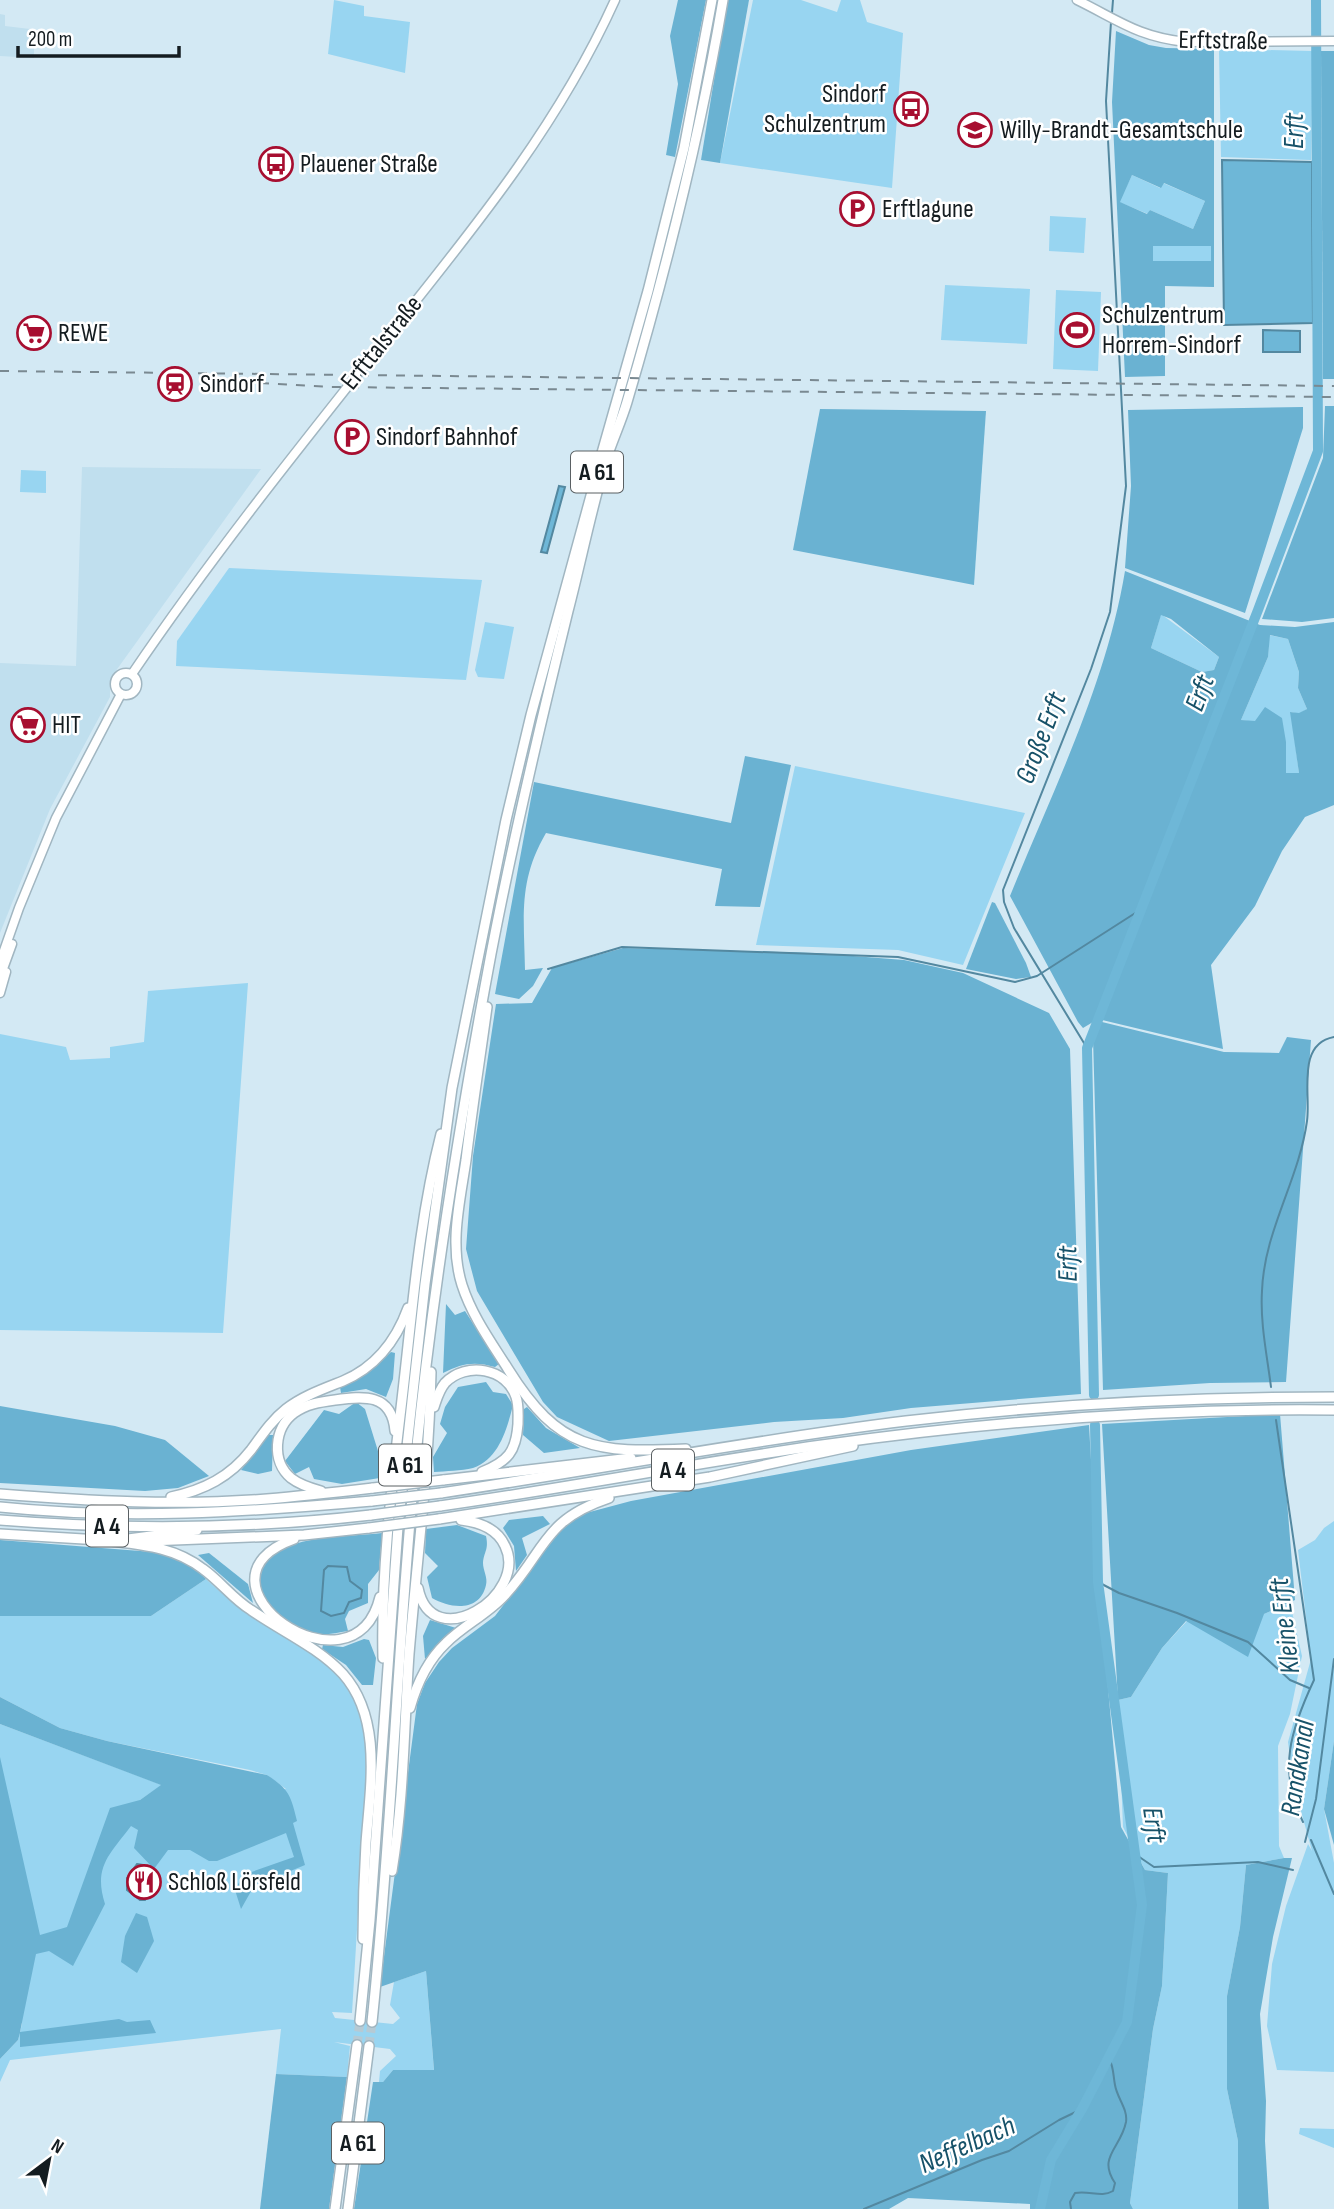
<svg xmlns="http://www.w3.org/2000/svg" width="1334" height="2209" font-family="'Sofia Sans Condensed',sans-serif">
  <style>
    .built { fill: #c0dfee }
    .green { fill: #98d5f1 }
    .forest { fill: #6ab2d2; fill-rule: evenodd }
    .water { fill: #6eb7d7; stroke: #5388a0; stroke-width: 2 }
    .lines { fill: none; stroke-linecap: round; stroke-linejoin: round }
    .stream { stroke: #5388a0; stroke-width: 2 }
    .river { stroke: #6eb7d7; stroke-width: 10 }
    .highway-tunnel { stroke: #b6cad4; stroke-width: 9; stroke-dasharray: 9 4.5; stroke-linecap: butt }
    .major-casing { stroke: #a1b6c1; stroke-width: 11 }
    .highway-casing { stroke: #a1b6c1; stroke-width: 12 }
    .major { stroke: #fff; stroke-width: 8 }
    .highway { stroke: #fff; stroke-width: 9 }
    .rail { stroke: #7a8991; stroke-width: 2; stroke-dasharray: 9 9; stroke-linecap: butt }
    .highway-bridge-casing { stroke: #a1b6c1; stroke-width: 12; stroke-linecap: butt }
    .highway-bridge { stroke: #fff; stroke-width: 9 }
    .labels { text-anchor: middle; dominant-baseline: central; stroke-width: 5; stroke-linejoin: round; paint-order: stroke }
    .shield { fill: #fff; stroke: #5a6063; stroke-width: 2 }
    .shield-label { font-size: 24px; font-weight: bold; fill: #141c20 }
    .street-label { font-size: 26px; fill: #141c20; stroke: #fff }
    .poi-label { font-size: 26px; fill: #141c20; stroke: #fff; text-anchor: start }
    .water-label { font-size: 28px; font-style: italic; fill: #175269; stroke: #fff }
  </style>
  <rect width="100%" height="100%" fill="#d3e9f4"/>
  <g class="built">
    <path d="M0,14L5,15V26L30,29L29,46H34V58L0,56Z"/>
    <path d="M82,467L261,469L110,679V697L50,809L0,933V663L76,666Z"/>
  </g>
  <g class="green">
    <path d="M334,0L364,6V16L410,22L405,73L328,54Z"/>
    <path d="M753,0H801L837,12L841,0H860L867,22L903,33L892,188L720,163Z"/>
    <path d="M1219,49L1313,51L1311,160L1221,157Z"/>
    <path d="M1132,175L1160,188L1163,183L1205,201L1193,229L1150,210L1148,214L1119,202Z"/>
    <path d="M1050,216L1086,218L1084,253L1049,251Z"/>
    <path d="M1153,246H1211V262L1153,261Z"/>
    <path d="M945,285L1030,289L1027,344L941,340Z"/>
    <path d="M1056,290L1101,292L1098,371L1053,369Z"/>
    <path d="M21,470L46,471V493L20,492Z"/>
    <path d="M229,568L482,580L466,680L176,666L177,641Z"/>
    <path d="M1161,614L1219,657L1214,670L1202,672L1151,648Z"/>
    <path d="M485,622L514,627L504,679L478,677L475,670Z"/>
    <path d="M1269,635L1288,639L1299,672L1298,688L1307,709L1299,714L1291,712L1299,773H1286V742L1255,722L1241,720L1268,657Z"/>
    <path d="M795,766L1025,813L963,965L898,950L756,945Z"/>
    <path d="M248,983L223,1333L0,1330V1034L66,1047L70,1060L110,1058V1047L144,1042L148,991Z"/>
    <path d="M1334,1521V1741L1324,1809L1334,1863V2072L1277,2070L1267,2026L1272,1964L1286,1906L1308,1844L1312,1851L1294,1786L1288,1742L1311,1659L1298,1550L1315,1540L1324,1528Z"/>
    <path d="M206,1579C219,1591 233,1603 248,1613C317,1659 365,1664 367,1761L352,2013L332,2012L335,2018L393,2024L400,2018L390,2005L394,1982L426,1971L434,2071L393,2070L383,2082H379L380,2071L396,2056L390,2049L334,2042L350,2046L347,2077L276,2074L281,2029L10,2060L0,2082V2059L18,2040L22,2024L0,1822V1724L162,1785L140,1800L286,1789L267,1775L250,1770L107,1741L60,1728L0,1697V1616H151Z"/>
    <path d="M1290,1603L1302,1656L1290,1714L1278,1746L1279,1846L1284,1858L1246,1865L1240,1927L1227,1996V2089L1238,2141V2209H1133L1130,2203L1153,2029L1162,1986L1168,1873L1145,1870L1123,1827L1118,1700L1131,1697L1162,1648L1187,1621L1264,1614Z"/>
    <path d="M1300,2128L1334,2129V2148L1299,2134Z"/>
  </g>
  <g class="forest">
    <path d="M678,0H706L675,157L666,155L678,84L670,36Z"/>
    <path d="M727,0H749L720,163L701,160Z"/>
    <path d="M1116,31L1149,45L1166,48L1214,49V287L1165,286V376L1125,377L1112,102ZM1132,175L1161,188L1164,183L1205,201L1193,229L1150,210L1147,214L1120,202ZM1153,246H1211V261H1153Z"/>
    <path d="M1321,51H1334V379H1323Z"/>
    <path d="M1325,406H1334V618L1302,622L1262,619L1323,458Z"/>
    <path d="M1303,407V428L1245,613L1125,568L1131,486L1128,410Z"/>
    <path d="M820,409L986,411L974,585L793,550Z"/>
    <path d="M1125,571L1260,625L1295,627L1334,622V805L1305,817L1282,851L1255,906L1211,965L1223,1049L1098,1019L1083,1028L1078,1022L1010,896C1053,790 1106,685 1125,571ZM1161,615L1171,619L1219,657L1214,670L1202,672L1151,648ZM1270,635L1288,639L1299,672L1298,688L1307,709L1299,713L1290,712L1299,773H1286V742L1282,718L1265,707L1255,721L1241,720L1268,657Z"/>
    <path d="M745,756L791,765L760,907L715,906L722,869L546,833C518,881 524,916 525,970L543,968L533,986L519,999L495,994L534,782L731,823Z"/>
    <path d="M992,902L995,903L1026,963L1031,977L1016,979L966,969Z"/>
    <path d="M623,948L815,953L904,960L963,973L1049,1013L1070,1049L1081,1394L911,1408L843,1418L774,1422L609,1441L557,1417L543,1402L477,1291L466,1249L473,1156L496,1004L532,1003L552,968Z"/>
    <path d="M1098,1021L1224,1052L1279,1053L1287,1037L1311,1040L1286,1382L1210,1383L1103,1390L1093,1038Z"/>
    <path d="M446,1304L455,1315L465,1311L499,1364L495,1367C475,1361 462,1363 443,1373Z"/>
    <path d="M391,1352L395,1353L393,1379L386,1397L366,1389L341,1393L340,1387L372,1369Z"/>
    <path d="M486,1382L493,1392L506,1394L513,1405C507,1429 499,1459 473,1468C461,1471 446,1471 434,1472L433,1457L447,1433L440,1424L445,1407L458,1387Z"/>
    <path d="M356,1402L365,1409L386,1477L342,1484L314,1479L309,1467L295,1474L285,1461L324,1410L339,1414Z"/>
    <path d="M0,1406L115,1426L165,1440L209,1476L178,1488L145,1491L0,1483Z"/>
    <path d="M527,1407L546,1428L580,1448L544,1453L523,1435L524,1409Z"/>
    <path d="M1280,1414L1295,1600L1264,1614L1248,1657L1186,1621L1162,1648L1131,1697L1118,1700L1102,1424Z"/>
    <path d="M1089,1425L1098,1582L1121,1827L1145,1870L1168,1873L1162,1986L1153,2029L1130,2203L1133,2209H1030V2204L908,2198L889,2209H354L373,2082H383L393,2070H434L426,1971L380,1987L417,1704L425,1683L439,1662L452,1648L495,1616L564,1526L586,1513L631,1501L911,1450Z"/>
    <path d="M268,1435H273L272,1471L258,1474L241,1470Z"/>
    <path d="M543,1516L550,1524L522,1538L527,1555L516,1571L514,1546L503,1528L509,1520Z"/>
    <path d="M457,1525L486,1536C489,1550 484,1551 483,1563C483,1570 488,1578 486,1585C480,1612 451,1609 432,1598L427,1577L438,1566L425,1553L426,1529Z"/>
    <path d="M382,1533L379,1570L368,1584V1603L349,1611L345,1619L348,1631C336,1633 323,1636 311,1633C297,1629 278,1620 268,1609C257,1596 257,1566 272,1555C298,1535 350,1537 382,1533Z"/>
    <path d="M0,1540L153,1552C174,1556 191,1563 206,1579L151,1616H0Z"/>
    <path d="M209,1553L248,1584L253,1603L198,1555Z"/>
    <path d="M430,1620L456,1628L425,1659L423,1636Z"/>
    <path d="M364,1639L369,1640L376,1658L373,1685H362L346,1665L322,1649L323,1645L343,1647Z"/>
    <path d="M0,1697L60,1728L107,1741L267,1775C289,1789 291,1796 297,1821L293,1823L305,1865L254,1886L241,1909L235,1890L243,1875L294,1857L286,1833L217,1861H209L190,1850H168L154,1869L134,1848L138,1830L131,1826C110,1854 93,1867 105,1904L73,1966L49,1951L36,1954L20,2032L119,2019L127,2022L150,2020L156,2033L20,2047V2033L18,2040L0,2059V1757L40,1935L67,1927L110,1808L140,1800L161,1785L0,1724Z"/>
    <path d="M1334,1741V1845L1324,1809Z"/>
    <path d="M1284,1858H1292L1273,1937L1260,2014L1266,2101L1265,2141L1269,2209H1238V2141L1227,2089V1996L1240,1927L1246,1865Z"/>
    <path d="M136,1913L147,1917L154,1941L137,1973L121,1962L125,1936Z"/>
    <path d="M276,2074L347,2077L329,2209H260Z"/>
  </g>
  <g class="water">
    <path d="M1222,160L1312,162L1313,323L1224,325Z"/>
    <path d="M1263,330L1300,331V352H1263Z"/>
    <path d="M559,486L565,487L547,553L541,552Z"/>
    <path d="M328,1566L347,1567L350,1581L362,1590L361,1598L349,1602L344,1613L331,1616L321,1611L324,1570Z"/>
    <path d="M137,1864L143,1865L150,1870L148,1874L140,1871L133,1882L147,1891L148,1896L145,1900H140L127,1890V1878Z"/>
  </g>
  <g class="lines">
    <g class="stream">
      <path d="M1112,13L1113,0"/>
      <path d="M548,969L622,947L898,957L1015,982L1037,976L1140,910"/>
      <path d="M1087,1048L1014,928L1004,902L1003,890L1091,669L1110,612L1126,486L1106,101L1111,22"/>
      <path d="M1271,1387C1267,1355 1260,1323 1262,1291C1264,1231 1299,1180 1307,1121C1311,1094 1296,1044 1334,1037"/>
      <path d="M1276,1420L1314,1680C1291,1729 1277,1770 1303,1822"/>
      <path d="M1098,1582L1119,1593L1177,1613L1248,1642L1290,1680L1309,1688"/>
      <path d="M1311,1840L1334,1894"/>
      <path d="M1305,1842L1316,1799L1334,1659"/>
      <path d="M1135,1854L1154,1867L1258,1862L1293,1870"/>
      <path d="M864,2209L982,2160L1009,2151L1059,2120L1082,2109"/>
      <path d="M1071,2209L1070,2202L1075,2193C1089,2190 1101,2198 1113,2191L1115,2183C1097,2157 1121,2148 1126,2122C1128,2109 1117,2098 1115,2085C1113,2075 1114,2068 1109,2058"/>
    </g>
    <g class="river">
      <path d="M1094,1395L1087,1048L1258,610L1318,451L1316,0"/>
      <path d="M1040,2209L1051,2160L1082,2109L1127,2022L1142,1905L1098,1582L1095,1425"/>
    </g>
    <g class="highway-tunnel">
      <path d="M357,2045L360,2021"/>
      <path d="M369,2046L372,2022"/>
    </g>
    <g class="major-casing">
      <g id="major">
        <path d="M1077,0C1118,20 1138,37 1186,42L1334,41"/>
        <circle cx="126" cy="684" r="11"/>
        <path d="M132,674C212,556 302,444 391,332C475,227 559,124 615,0"/>
        <path d="M0,962L19,908L56,818L121,694"/>
        <path d="M0,977L12,944"/>
        <path d="M0,993L6,972"/>
      </g>
    </g>
    <g class="highway-casing">
      <g id="highway">
        <path d="M600,460L648,291L684,148L712,0"/>
        <path d="M487,1007C480,1058 472,1109 466,1160C460,1201 449,1244 462,1285C472,1316 491,1342 508,1369C559,1451 596,1453 686,1449"/>
        <path d="M434,1407C437,1398 439,1390 445,1383C466,1361 507,1368 516,1397C519,1406 518,1415 518,1424C516,1452 508,1461 482,1472"/>
        <path d="M443,1480L631,1458"/>
        <path d="M321,1491C310,1488 300,1485 291,1478C271,1461 274,1428 294,1413C306,1404 320,1402 335,1400C363,1396 392,1393 395,1431"/>
        <path d="M441,1493C596,1470 751,1440 906,1421C1049,1404 1191,1397 1334,1397"/>
        <path d="M0,1494C88,1501 179,1506 267,1499C303,1496 338,1492 373,1488"/>
        <path d="M171,1497C204,1490 230,1477 251,1450C262,1435 272,1420 286,1409C303,1396 323,1389 343,1381C376,1367 396,1341 408,1308"/>
        <path d="M440,1506C568,1488 694,1463 822,1445C992,1421 1163,1408 1334,1410"/>
        <path d="M0,1507C124,1520 248,1512 372,1501"/>
        <path d="M439,1519L710,1477L853,1446"/>
        <path d="M0,1520C123,1530 248,1529 371,1515"/>
        <path d="M0,1534L117,1541"/>
        <path d="M128,1539L197,1530"/>
        <path d="M294,1539C178,1581 354,1705 380,1597"/>
        <path d="M112,1541C145,1545 176,1548 203,1569C220,1581 233,1599 251,1610C281,1631 318,1647 343,1674C383,1719 370,1788 366,1843C364,1875 363,1907 363,1939"/>
        <path d="M149,1541L304,1535L369,1528"/>
        <path d="M418,1588C432,1657 529,1595 505,1546C497,1528 479,1522 461,1520"/>
        <path d="M383,1658C381,1574 391,1492 401,1408C412,1317 418,1224 441,1134"/>
        <path d="M410,1708C417,1683 427,1661 446,1643C464,1625 488,1614 505,1595C546,1550 543,1520 609,1498"/>
        <path d="M392,1871C404,1799 404,1726 409,1654C417,1560 429,1466 431,1372"/>
        <path d="M360,2021L370,1920L398,1527L425,1284L452,1088L506,820L531,715L595,481"/>
        <path d="M372,2022C392,1833 397,1644 416,1455C433,1287 460,1120 491,954C513,839 540,725 568,611C581,561 591,510 606,460C612,441 621,422 627,402C666,270 700,136 723,0"/>
        <path d="M335,2209L357,2045"/>
        <path d="M348,2209L369,2046"/>
      </g>
    </g>
    <use href="#major" class="major"/>
    <use href="#highway" class="highway"/>
    <g class="rail">
      <path d="M0,371L1334,386"/>
      <path d="M260,383L331,387L1334,397"/>
    </g>
    <g class="highway-bridge-casing">
      <g id="highway-bridge">
        <path d="M373,1488L443,1480"/>
        <path d="M372,1501L441,1493"/>
        <path d="M371,1515L440,1506"/>
        <path d="M369,1528L439,1519"/>
      </g>
    </g>
    <use href="#highway-bridge" class="highway-bridge"/>
  </g>
  <defs>
    <g id="bus-ring" transform="scale(1.75)"><circle r="9.5" fill="#fff" stroke="#a70e30" stroke-width="1.5"/><path d="M-5-6H5V4H4V6H2V4H-2V6H-4V4H-5ZM-3.5-4V0h7V-4ZM-3.5 1.2v1.5H-2V1.2ZM2 1.2v1.5H3.5V1.2Z" fill="#a70e30"/></g>
    <g id="school-ring" transform="scale(1.75)"><circle r="9.5" fill="#fff" stroke="#a70e30" stroke-width="1.5"/><path d="M0-5L7-2L0 1L-7-2ZM-4 1L0 2.5L4 1V4Q0 6-4 4Z" fill="#a70e30"/></g>
    <g id="parking-ring" transform="scale(1.75)"><circle r="9.5" fill="#fff" stroke="#a70e30" stroke-width="1.5"/><path d="M-3.5-5.5H1a3.5 3.5 0 0 1 0 7H-1V5.5H-3.5ZM-1-3.4V-.6H.8a1.4 1.4 0 0 0 0-2.8Z" fill="#a70e30"/></g>
    <g id="stadium-ring" transform="scale(1.75)"><circle r="9.5" fill="#fff" stroke="#a70e30" stroke-width="1.5"/><path d="M0-5a6.5 5 0 1 0 0 10a6.5 5 0 1 0 0-10ZM-3.5-1.8h7v3.6h-7Z" fill="#a70e30"/></g>
    <g id="supermarket-ring" transform="scale(1.75)"><circle r="9.5" fill="#fff" stroke="#a70e30" stroke-width="1.5"/><path d="M-6-5.5h2.5l.6 2H6L4.5 2H-2.5L-4.4-4H-6ZM-1.5 3.2a1.3 1.3 0 1 0 .1 0ZM3 3.2a1.3 1.3 0 1 0 .1 0Z" fill="#a70e30"/></g>
    <g id="station-ring" transform="scale(1.75)"><circle r="9.5" fill="#fff" stroke="#a70e30" stroke-width="1.5"/><path d="M-3-6H3Q5-6 5-4V2Q5 4 3 4L4.5 6H3L1.5 4h-3L-3 6H-4.5L-3 4Q-5 4-5 2V-4Q-5-6-3-6ZM-3.5-4v3h7v-3ZM-3.5 1v1.5H-2V1ZM2 1v1.5H3.5V1Z" fill="#a70e30"/></g>
    <g id="restaurant-ring" transform="scale(1.75)"><circle r="9.5" fill="#fff" stroke="#a70e30" stroke-width="1.5"/><path d="M-5-6h1v4h1v-4h1v4h1v-4h1v5L-1.5 .5V6h-2V.5L-5-1ZM5-6V6H3V1.5H1.5Q1.5-4 5-6Z" fill="#a70e30"/></g>
  </defs>
  <g fill-rule="evenodd">
    <use href="#bus-ring" x="911" y="109"/>
    <use href="#school-ring" x="975" y="130"/>
    <use href="#bus-ring" x="276" y="164"/>
    <use href="#parking-ring" x="857" y="209"/>
    <use href="#stadium-ring" x="1077" y="330"/>
    <use href="#supermarket-ring" x="34" y="333"/>
    <use href="#station-ring" x="175" y="384"/>
    <use href="#parking-ring" x="352" y="437"/>
    <use href="#supermarket-ring" x="28" y="725"/>
    <use href="#restaurant-ring" x="144" y="1882"/>
  </g>
  <g class="labels">
    <g class="shield">
      <rect x="571" y="451.5" width="52" height="41" rx="5"/>
      <rect x="379" y="1444.5" width="52" height="41" rx="5"/>
      <rect x="652" y="1449.5" width="42" height="41" rx="5"/>
      <rect x="86" y="1505.5" width="42" height="41" rx="5"/>
      <rect x="332" y="2122.5" width="52" height="41" rx="5"/>
    </g>
    <g class="shield-label">
      <text x="597" y="472">A 61</text>
      <text x="405" y="1465">A 61</text>
      <text x="673" y="1470">A 4</text>
      <text x="107" y="1526">A 4</text>
      <text x="358" y="2143">A 61</text>
    </g>
    <g class="street-label">
      <text transform="translate(1223 41) rotate(1)">Erftstraße</text>
      <text transform="translate(382 343) rotate(-51)">Erfttalstraße</text>
    </g>
    <g class="poi-label">
      <text x="886" y="94" text-anchor="end">Sindorf<tspan x="886" dy="30">Schulzentrum</tspan></text>
      <text x="1000" y="130">Willy-Brandt-Gesamtschule</text>
      <text x="300" y="164">Plauener Straße</text>
      <text x="882" y="209">Erftlagune</text>
      <text x="1102" y="315">Schulzentrum<tspan x="1102" dy="30">Horrem-Sindorf</tspan></text>
      <text x="58" y="333">REWE</text>
      <text x="200" y="384">Sindorf</text>
      <text x="376" y="437">Sindorf Bahnhof</text>
      <text x="52" y="725">HIT</text>
      <text x="168" y="1882">Schloß Lörsfeld</text>
    </g>
    <g class="water-label">
      <text transform="translate(1294 131) rotate(-90)">Erft</text>
      <text transform="translate(1200 693) rotate(-69)">Erft</text>
      <text transform="translate(1041 738) rotate(-69)">Große Erft</text>
      <text transform="translate(1068 1264) rotate(-91)">Erft</text>
      <text transform="translate(1285 1626) rotate(-97)">Kleine Erft</text>
      <text transform="translate(1298 1768) rotate(-81)">Randkanal</text>
      <text transform="translate(1154 1825) rotate(82)">Erft</text>
      <text transform="translate(967 2145) rotate(-24)">Neffelbach</text>
    </g>
  </g>
  <g transform="translate(49 2160) rotate(32)" stroke="#ffffff" stroke-width="5" paint-order="stroke">
  <path d="M0-5L12 26L0 18L-12 26Z" fill="#141c20"/>
  <text y="-10" font-size="19" font-weight="bold" text-anchor="middle" fill="#141c20">N</text>
  </g>
  <path d="M18 46v10h161v-10" fill="none" stroke="#141c20" stroke-width="3.5"/>
  <text x="28" y="46" font-size="21" fill="#141c20" stroke="#ffffff" stroke-width="5" paint-order="stroke">200 m</text>
</svg>
